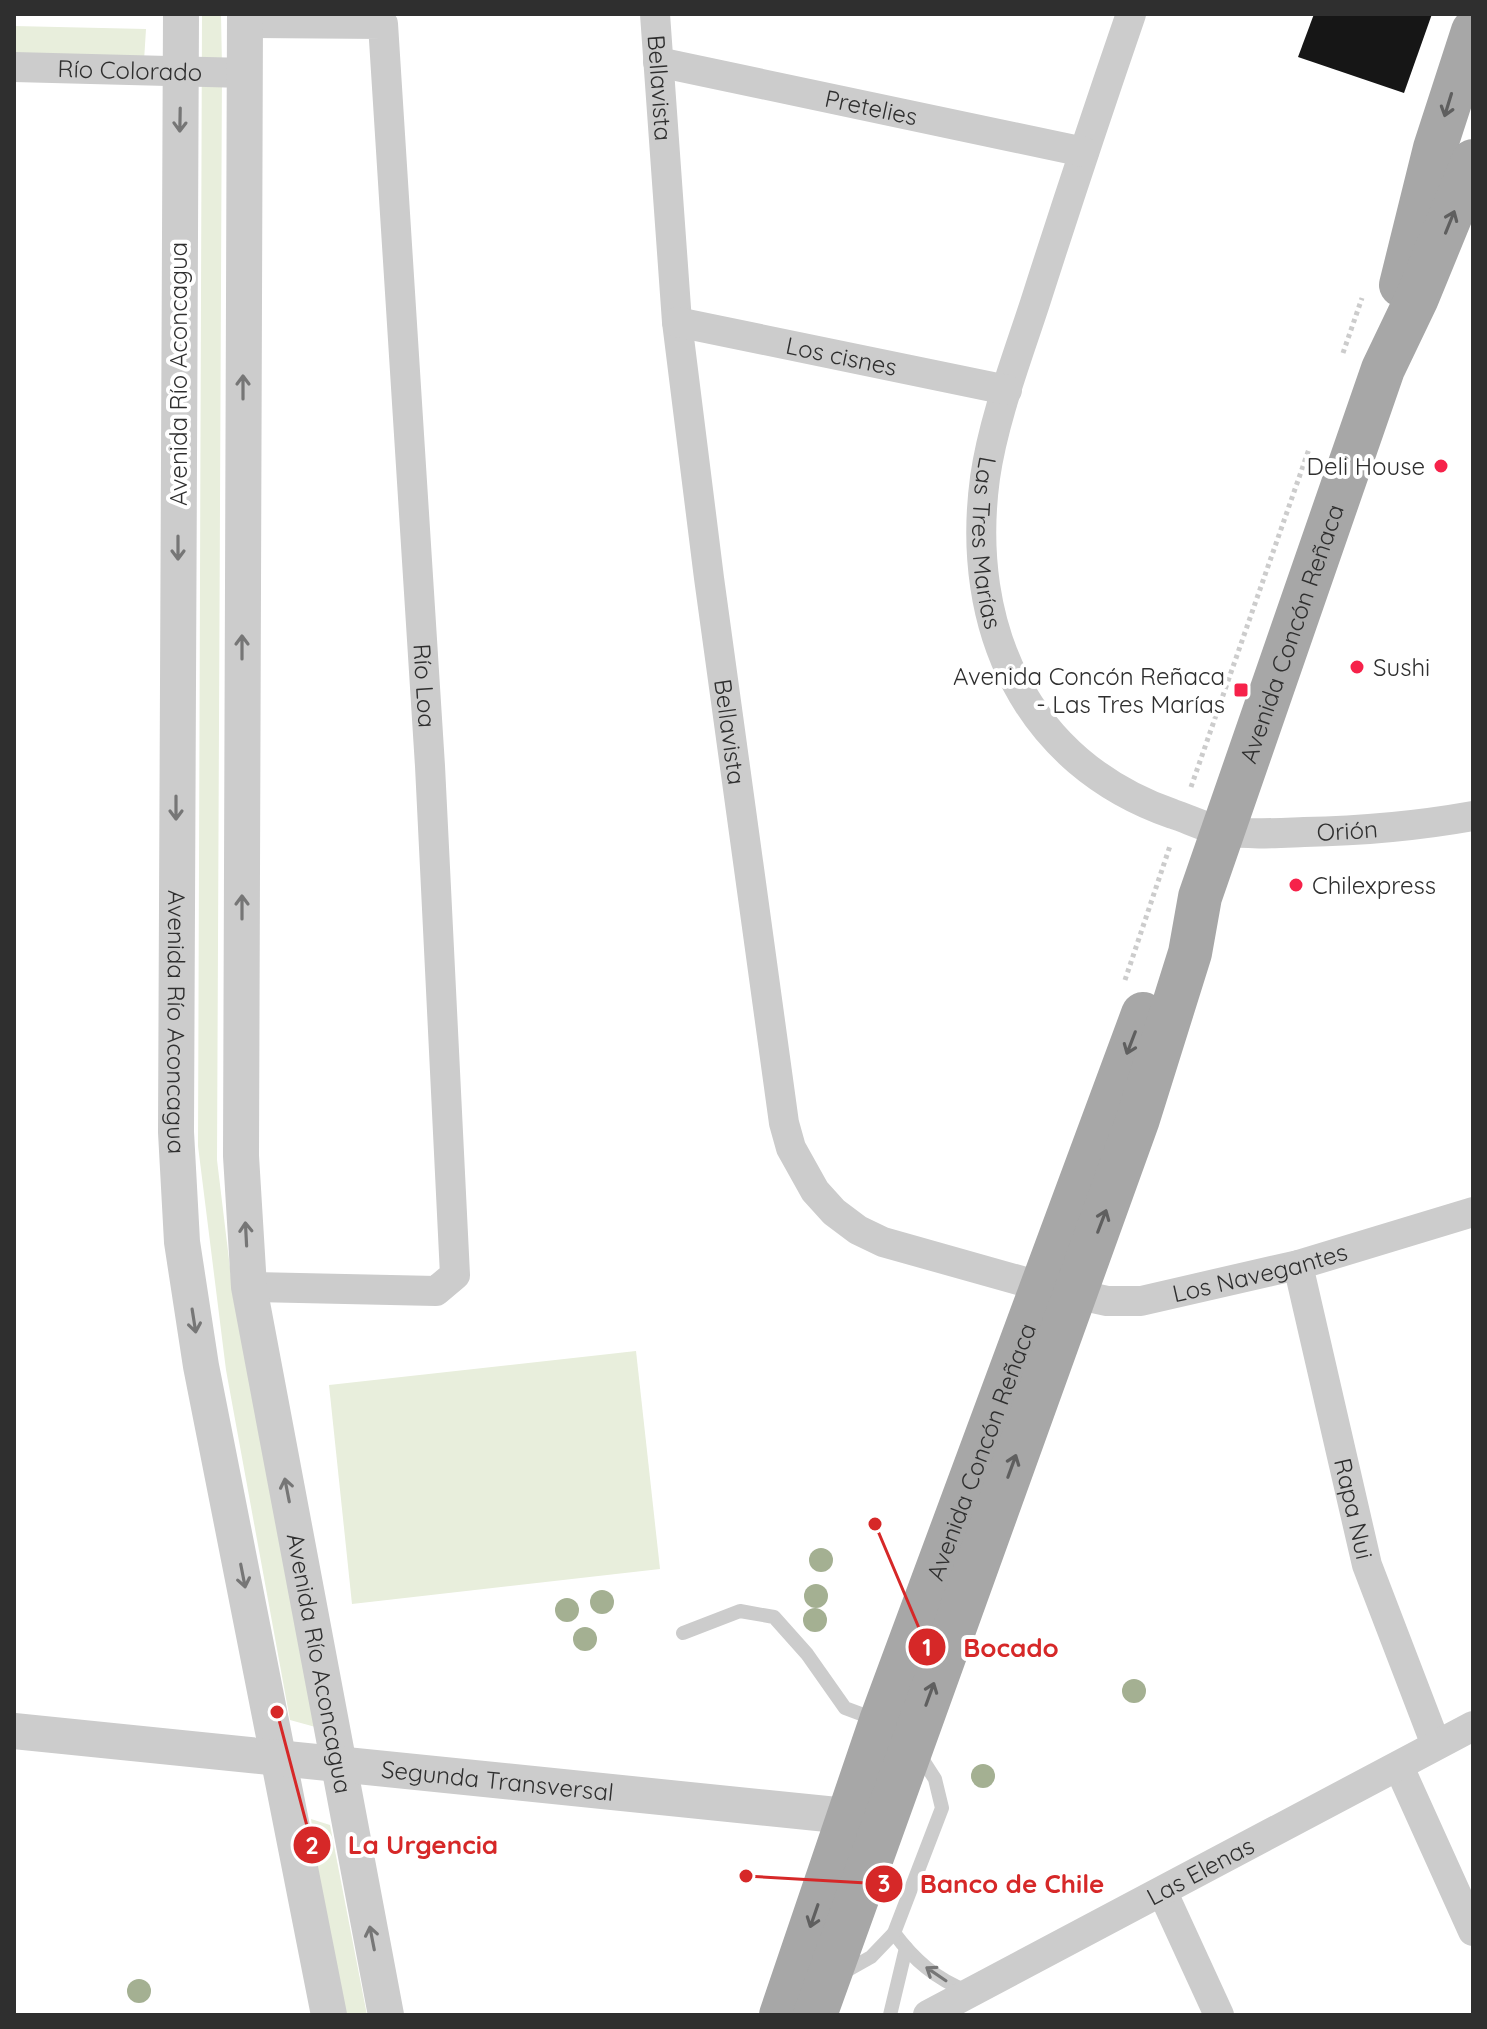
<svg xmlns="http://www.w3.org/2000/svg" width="1487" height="2029" font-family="Quicksand,sans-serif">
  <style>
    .green { fill: #e8eedc }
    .building { fill: #161616 }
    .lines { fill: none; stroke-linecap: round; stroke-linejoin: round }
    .path { stroke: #ccc; stroke-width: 5; stroke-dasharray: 4 4; stroke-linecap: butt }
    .service { stroke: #ccc; stroke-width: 14 }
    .minor { stroke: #ccc; stroke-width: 30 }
    .tertiary { stroke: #ccc; stroke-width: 36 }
    .primary { stroke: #a7a7a7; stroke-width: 44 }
    .tree { fill: #a4b092 }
    .oneway { stroke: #5f5f5f }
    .oneway2 { stroke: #767676 }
    .poi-dot { fill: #f6224a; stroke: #fff; stroke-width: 3 }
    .labels { text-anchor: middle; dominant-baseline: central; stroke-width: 8; stroke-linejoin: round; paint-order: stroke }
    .street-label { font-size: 24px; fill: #2f2f2f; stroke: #fff }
    .poi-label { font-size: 24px; fill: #2f2f2f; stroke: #fff; text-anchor: end }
    .leader { fill: none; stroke: #d62828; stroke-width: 3 }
    .callout-dot { fill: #d62828; stroke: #fff; stroke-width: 3 }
    .mark-label { font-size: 24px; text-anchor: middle; font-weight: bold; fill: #fff }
    .callout-label { font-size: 26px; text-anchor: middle; font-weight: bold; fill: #d62828; stroke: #fff; stroke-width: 8; stroke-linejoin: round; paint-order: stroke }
  </style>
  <rect width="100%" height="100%" fill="#fff"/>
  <g class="green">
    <path d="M202,14H221L222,67L217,1160L234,1301L319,1728L290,1720L226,1370L198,1146Z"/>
    <path d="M14,26L146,29L144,61L14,58Z"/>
    <path d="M636,1351L660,1569L352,1604L329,1385Z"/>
    <path d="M311,1819L330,1825L367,2015H340L326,1940Z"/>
  </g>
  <path class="building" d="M1314,14H1432L1404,93L1298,57Z"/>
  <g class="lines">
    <g class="path">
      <path d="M1343,353L1362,298"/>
      <path d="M1191,787L1309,449"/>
      <path d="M1125,980L1170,846"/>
    </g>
    <g class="service">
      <path d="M683,1633L740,1611L774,1617L807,1654L845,1708L877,1720"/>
      <path d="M894,1933C914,1960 936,1979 967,1991"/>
      <path d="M839,1975L871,1957L894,1933L942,1808L935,1779L917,1751"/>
      <path d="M890,2015L906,1948"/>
    </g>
    <g class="minor">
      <path id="s1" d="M655,14L677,322L709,578L784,1123L791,1148L815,1191L834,1212L858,1230L883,1242L1043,1287L1107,1301H1141L1298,1265L1473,1212"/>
      <path id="s2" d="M1131,14C1098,110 1066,206 1035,303C1017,358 993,421 985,478C965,626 1025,763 1173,814C1189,819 1207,829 1224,831C1250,835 1278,833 1304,832C1360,831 1417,826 1473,816"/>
      <path id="s3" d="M246,23L383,24L430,766L455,1275L436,1291L249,1287"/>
      <path id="s4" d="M658,62L1084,152"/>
      <path id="s5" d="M14,67L245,73"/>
      <path id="s6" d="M677,322L1007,390"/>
      <path id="s7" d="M1298,1265L1367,1565L1436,1745"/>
      <path d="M1399,1767L1473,1931"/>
      <path d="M1163,1893L1219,2015"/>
      <path id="s8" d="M928,2015L1473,1726"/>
    </g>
    <g class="tertiary">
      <path id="s9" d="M181,14L176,1132L182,1242L201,1366L329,2015"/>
      <path id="s10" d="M245,14L241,1156L249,1287L386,2015"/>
      <path id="s11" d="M14,1731L876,1819"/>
    </g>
    <g class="primary">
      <path d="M1401,285L1435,148L1473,31"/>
      <path id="s12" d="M781,2015L881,1721L1143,1014"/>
      <path id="s13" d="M815,2015L1138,1119L1190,953L1200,897L1383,369L1417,298L1473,161"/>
    </g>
  </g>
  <g class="tree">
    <circle cx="821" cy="1560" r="12"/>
    <circle cx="816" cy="1596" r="12"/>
    <circle cx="602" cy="1602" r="12"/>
    <circle cx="567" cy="1610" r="12"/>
    <circle cx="815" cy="1620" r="12"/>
    <circle cx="585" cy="1639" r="12"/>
    <circle cx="1134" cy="1691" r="12"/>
    <circle cx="983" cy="1776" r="12"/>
    <circle cx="888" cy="1885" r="12"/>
    <circle cx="139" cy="1991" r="12"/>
  </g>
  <defs><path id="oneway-shaft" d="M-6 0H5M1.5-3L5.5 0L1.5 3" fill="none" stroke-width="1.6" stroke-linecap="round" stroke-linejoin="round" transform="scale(2)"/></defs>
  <g class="oneway">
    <use href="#oneway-shaft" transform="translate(1448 105) rotate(107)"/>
    <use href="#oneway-shaft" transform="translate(1450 222) rotate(-68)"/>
    <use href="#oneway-shaft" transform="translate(1131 1043) rotate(111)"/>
    <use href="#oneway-shaft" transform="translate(1102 1221) rotate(-69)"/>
    <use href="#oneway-shaft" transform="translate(1012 1466) rotate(-70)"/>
    <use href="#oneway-shaft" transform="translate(930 1694) rotate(-70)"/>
    <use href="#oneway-shaft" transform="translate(814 1916) rotate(109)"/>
  </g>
  <g class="oneway2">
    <use href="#oneway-shaft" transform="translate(180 120) rotate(91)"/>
    <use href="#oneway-shaft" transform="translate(243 387) rotate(-90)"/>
    <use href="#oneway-shaft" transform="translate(178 548) rotate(90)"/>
    <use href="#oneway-shaft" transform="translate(242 647) rotate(-90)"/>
    <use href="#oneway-shaft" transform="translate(176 808) rotate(90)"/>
    <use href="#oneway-shaft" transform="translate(242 907) rotate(-90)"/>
    <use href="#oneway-shaft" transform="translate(246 1234) rotate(-93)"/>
    <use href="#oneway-shaft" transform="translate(194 1321) rotate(81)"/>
    <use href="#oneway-shaft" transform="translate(287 1490) rotate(-101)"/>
    <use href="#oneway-shaft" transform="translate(243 1576) rotate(79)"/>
    <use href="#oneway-shaft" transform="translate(372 1938) rotate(-101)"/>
    <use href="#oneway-shaft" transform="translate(936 1974) rotate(-146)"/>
  </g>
  <g class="poi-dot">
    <circle cx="1441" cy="466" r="8"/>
    <circle cx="1357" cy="667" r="8"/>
    <rect x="1233" y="682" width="16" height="16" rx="4"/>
    <circle cx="1296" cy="885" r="8"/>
  </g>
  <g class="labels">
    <g class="street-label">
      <text stroke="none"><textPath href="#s5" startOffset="116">Río Colorado</textPath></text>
      <text stroke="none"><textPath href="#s1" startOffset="74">Bellavista</textPath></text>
      <text stroke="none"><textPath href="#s4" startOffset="218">Pretelies</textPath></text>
      <text stroke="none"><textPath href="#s6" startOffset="168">Los cisnes</textPath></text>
      <text transform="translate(178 374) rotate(-90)">Avenida Río Aconcagua</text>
      <text stroke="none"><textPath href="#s2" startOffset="552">Las Tres Marías</textPath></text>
      <text stroke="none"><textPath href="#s13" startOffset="1462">Avenida Concón Reñaca</textPath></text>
      <text stroke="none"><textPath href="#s3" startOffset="800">Río Loa</textPath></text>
      <text stroke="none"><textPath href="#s1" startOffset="722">Bellavista</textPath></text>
      <text stroke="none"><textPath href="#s2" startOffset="1084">Orión</textPath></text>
      <text stroke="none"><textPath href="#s9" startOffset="1008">Avenida Río Aconcagua</textPath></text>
      <text stroke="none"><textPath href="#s1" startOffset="1666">Los Navegantes</textPath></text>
      <text stroke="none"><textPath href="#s12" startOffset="598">Avenida Concón Reñaca</textPath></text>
      <text stroke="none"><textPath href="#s7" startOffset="250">Rapa Nui</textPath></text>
      <text stroke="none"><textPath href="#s10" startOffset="1656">Avenida Río Aconcagua</textPath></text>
      <text stroke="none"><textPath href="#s11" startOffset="486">Segunda Transversal</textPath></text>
      <text stroke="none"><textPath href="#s8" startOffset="308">Las Elenas</textPath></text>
    </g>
    <g class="poi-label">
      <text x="1425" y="466">Deli House</text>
      <text x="1373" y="667" text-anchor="start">Sushi</text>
      <text x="1225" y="676">Avenida Concón Reñaca<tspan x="1225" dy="28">- Las Tres Marías</tspan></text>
      <text x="1312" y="885" text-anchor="start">Chilexpress</text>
    </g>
  </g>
  <path class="leader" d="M875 1524L927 1647M277 1712L312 1845M746 1876L884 1884"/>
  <g class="callout-dot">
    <circle cx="875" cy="1524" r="8"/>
    <circle cx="277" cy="1712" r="8"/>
    <circle cx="746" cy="1876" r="8"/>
    <circle cx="927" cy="1647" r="20"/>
    <circle cx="312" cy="1845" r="20"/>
    <circle cx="884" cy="1884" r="20"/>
  </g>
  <g class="mark-label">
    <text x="927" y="1656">1</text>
    <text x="312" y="1854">2</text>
    <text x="884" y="1892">3</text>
  </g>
  <g class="callout-label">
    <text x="1011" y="1657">Bocado</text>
    <text x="423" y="1854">La Urgencia</text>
    <text x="1012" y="1893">Banco de Chile</text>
  </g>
  <rect width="1487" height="2029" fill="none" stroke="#2f2f2f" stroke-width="32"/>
</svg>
